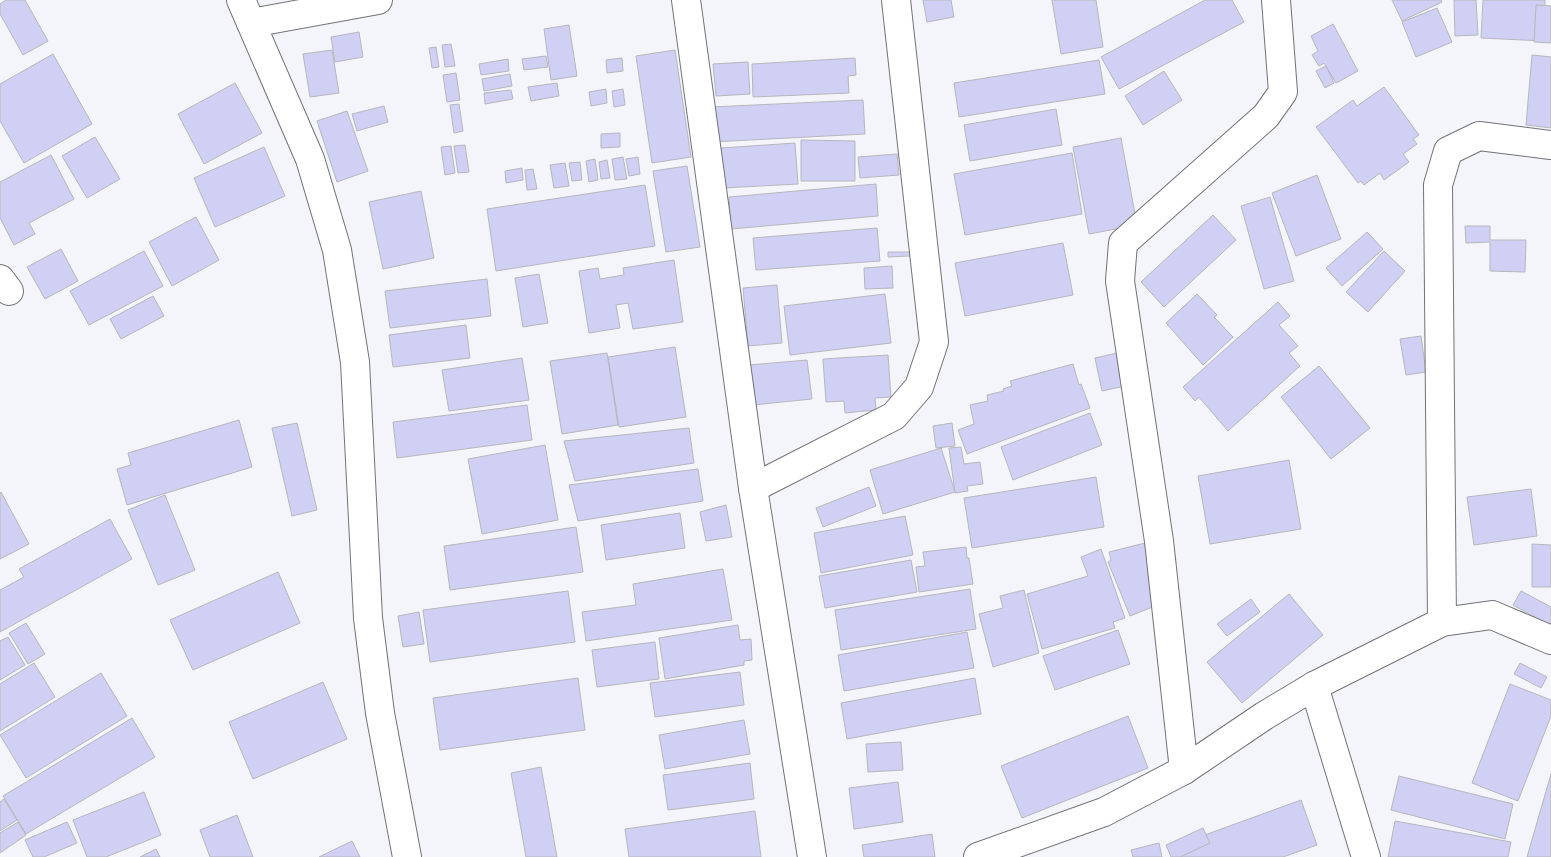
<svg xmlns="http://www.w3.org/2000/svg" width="1551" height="857" font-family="'Fira Sans',sans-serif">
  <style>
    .building { fill: #cfd0f4; stroke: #b6b7bc }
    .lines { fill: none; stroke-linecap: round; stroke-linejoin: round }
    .minor-casing { stroke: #727277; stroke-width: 30 }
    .minor { stroke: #fff; stroke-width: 28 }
  </style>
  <rect width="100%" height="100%" fill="#f4f5fa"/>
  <g class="building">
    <path d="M6,0H25L48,41L23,55L0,14V4Z"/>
    <path d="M923,0H951L954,17L927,22Z"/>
    <path d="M1052,0H1096L1103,47L1061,54Z"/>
    <path d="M1205,0H1232L1244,22L1119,89L1101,57Z"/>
    <path d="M1392,0H1441L1442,2L1402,21Z"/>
    <path d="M1454,0H1476L1478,35L1455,36Z"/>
    <path d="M1483,0H1545L1544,41L1481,38Z"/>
    <path d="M1536,5L1551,6V43L1534,42Z"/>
    <path d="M1437,8L1452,42L1416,57L1402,22Z"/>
    <path d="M1333,24L1358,71L1336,83L1324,63L1319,66L1312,55L1318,51L1311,36Z"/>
    <path d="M569,25L577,76L551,80L544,29Z"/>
    <path d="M359,32L363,57L335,62L331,37Z"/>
    <path d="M451,44L455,66L445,67L442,45Z"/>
    <path d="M436,47L439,67L432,68L429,48Z"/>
    <path d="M332,50L339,93L310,97L303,54Z"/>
    <path d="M675,50L691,157L652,163L636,56Z"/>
    <path d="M53,54L92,124L24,163L0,121V84Z"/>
    <path d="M1532,55L1551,57V128L1526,125Z"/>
    <path d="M546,56L548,67L524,70L522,59Z"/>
    <path d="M622,58L623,71L607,73L606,60Z"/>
    <path d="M855,58L856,75L848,76L849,93L753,97L752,64Z"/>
    <path d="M508,59L509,71L481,75L479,64Z"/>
    <path d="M1099,60L1105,94L959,117L954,83Z"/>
    <path d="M748,62L750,94L716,96L713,64Z"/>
    <path d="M1326,66L1334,83L1325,88L1316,71Z"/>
    <path d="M1164,71L1182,100L1143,125L1125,96Z"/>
    <path d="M456,73L460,100L447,102L443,75Z"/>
    <path d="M510,74L512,86L484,91L482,79Z"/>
    <path d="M235,83L262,133L204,164L178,114Z"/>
    <path d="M557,83L559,96L531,101L528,87Z"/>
    <path d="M1384,87L1419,135L1413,139L1417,144L1403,154L1409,162L1384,180L1380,173L1364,185L1361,181L1358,183L1316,127L1353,100L1357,106Z"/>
    <path d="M606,89L607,103L591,106L589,92Z"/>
    <path d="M623,89L625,105L614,107L612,91Z"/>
    <path d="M511,90L513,99L485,104L484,93Z"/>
    <path d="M863,100L865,134L712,142L711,107Z"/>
    <path d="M459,104L463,131L454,133L450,105Z"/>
    <path d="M384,106L388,122L357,131L352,114Z"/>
    <path d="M1056,109L1062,145L970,161L964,125Z"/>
    <path d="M347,111L368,171L337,182L317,121Z"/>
    <path d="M620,133V147L601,148V134Z"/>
    <path d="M95,137L120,179L87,198L62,156Z"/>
    <path d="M1121,138L1137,225L1089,234L1073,147Z"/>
    <path d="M801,140L855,141V181H801Z"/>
    <path d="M795,143L798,184L723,188L721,148Z"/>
    <path d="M465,145L469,172L458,173L454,146Z"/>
    <path d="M451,146L455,173L445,175L441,147Z"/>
    <path d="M264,147L285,196L215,227L194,178Z"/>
    <path d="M1072,153L1082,214L965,235L954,174Z"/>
    <path d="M897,154L899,175L860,178L858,157Z"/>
    <path d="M51,155L74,199L29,223L35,234L14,245L0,218V182Z"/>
    <path d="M623,157L627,179L615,180L612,159Z"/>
    <path d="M638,157L640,174L629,176L626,159Z"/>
    <path d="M595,159L598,180L589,182L586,161Z"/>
    <path d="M607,160L610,178L601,179L599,162Z"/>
    <path d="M580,162L582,180L572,181L569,163Z"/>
    <path d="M565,163L569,186L554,188L550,165Z"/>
    <path d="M687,166L700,247L666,252L653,171Z"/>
    <path d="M522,168L523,180L506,183L505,171Z"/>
    <path d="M533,169L537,189L527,190L525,170Z"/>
    <path d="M1317,175L1341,239L1296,256L1272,193Z"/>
    <path d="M876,184L878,216L731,229L729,197Z"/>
    <path d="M645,185L655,246L496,271L487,209Z"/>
    <path d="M421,191L434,258L383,269L369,202Z"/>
    <path d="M1270,197L1294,281L1264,289L1241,206Z"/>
    <path d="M1213,215L1236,240L1164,307L1141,282Z"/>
    <path d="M196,217L219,260L172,286L149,242Z"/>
    <path d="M1465,226H1490V240H1526L1525,272L1490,271V242L1466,243Z"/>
    <path d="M877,228L880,261L756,270L753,238Z"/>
    <path d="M1367,232L1383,249L1342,286L1326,268Z"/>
    <path d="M1063,243L1073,295L965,316L955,263Z"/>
    <path d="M61,249L78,281L45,299L27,267Z"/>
    <path d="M144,251L163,286L89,325L70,291Z"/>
    <path d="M1384,251L1405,271L1368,312L1346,292Z"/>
    <path d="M888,252H910V256L888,257Z"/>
    <path d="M674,260L683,322L633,329L628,303L616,305L620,328L589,333L579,271L598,268L600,279L624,275L623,268Z"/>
    <path d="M892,266L893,288L865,289L864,268Z"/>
    <path d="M539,274L548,323L523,327L515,278Z"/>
    <path d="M487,279L491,316L390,328L385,291Z"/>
    <path d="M777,285L782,343L748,346L743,288Z"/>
    <path d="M885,294L891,343L790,355L784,306Z"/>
    <path d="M1197,294L1217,315L1214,317L1233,337L1203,365L1166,323Z"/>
    <path d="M153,296L164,316L121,339L110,319Z"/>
    <path d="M1278,302L1290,316L1279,325L1298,346L1289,353L1300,366L1228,431L1199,397L1195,401L1183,387Z"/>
    <path d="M466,325L470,358L393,367L389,335Z"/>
    <path d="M1421,336L1426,372L1406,375L1400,339Z"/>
    <path d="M675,347L686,417L619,427L608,357Z"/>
    <path d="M607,353L618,425L562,434L550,361Z"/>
    <path d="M1117,353L1125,386L1102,391L1095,358Z"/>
    <path d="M888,355L891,397L875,398L876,410L845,413L844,401L826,402L823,359Z"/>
    <path d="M522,358L529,400L449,411L442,370Z"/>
    <path d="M807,360L812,399L753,405L749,365Z"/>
    <path d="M1073,364L1079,385L1081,384L1090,408L967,454L958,430L974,424L970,405L988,401L987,395L1004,391L1003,389L1012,386L1010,381Z"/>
    <path d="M1319,366L1370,428L1331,459L1281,397Z"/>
    <path d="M527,405L532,440L397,458L393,422Z"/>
    <path d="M1090,413L1102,445L1013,480L1001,447Z"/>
    <path d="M239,420L252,467L127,505L117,469L131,465L128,453Z"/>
    <path d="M297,423L317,510L292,516L272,428Z"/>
    <path d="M952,423L955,446L936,448L933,426Z"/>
    <path d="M689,428L694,463L575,481L564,441Z"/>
    <path d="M545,445L558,520L482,534L468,459Z"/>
    <path d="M961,447L964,464L980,462L983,484L967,486L968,491L955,493L949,448Z"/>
    <path d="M941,448L955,492L883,514L870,470Z"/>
    <path d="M1289,460L1301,529L1210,544L1198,476Z"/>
    <path d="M698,469L703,501L578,521L569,485Z"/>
    <path d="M1096,477L1104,527L972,548L964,498Z"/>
    <path d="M869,487L876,506L823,527L816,508Z"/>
    <path d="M1531,489L1537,536L1474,545L1467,497Z"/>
    <path d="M1,492L29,544L0,559V493Z"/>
    <path d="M165,495L195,570L158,585L128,510Z"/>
    <path d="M726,505L732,537L706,541L700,512Z"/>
    <path d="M680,513L685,548L606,560L601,525Z"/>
    <path d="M905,516L913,555L821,573L814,533Z"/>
    <path d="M110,519L132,559L0,632V590L24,577L19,569Z"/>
    <path d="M576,527L583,572L450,590L444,546Z"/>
    <path d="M1149,542L1160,604L1130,616L1108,562L1111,560L1109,552Z"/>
    <path d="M1532,544L1551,545V587H1532Z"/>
    <path d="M966,547L967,558H969L973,584L919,592L916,567L925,566L923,552Z"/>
    <path d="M1101,549L1125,618L1113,622L1115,628L1042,649L1027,594L1088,576L1081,557Z"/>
    <path d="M911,560L917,592L825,608L819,576Z"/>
    <path d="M723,569L732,620L586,641L582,612L636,605L633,584Z"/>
    <path d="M278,572L300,623L193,670L170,620Z"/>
    <path d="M970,589L976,629L841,650L835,610Z"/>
    <path d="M1024,590L1039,653L993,667L979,614L1003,608L1000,596Z"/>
    <path d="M568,591L575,642L430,662L423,610Z"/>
    <path d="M1521,591L1551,607V626L1513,605Z"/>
    <path d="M1289,594L1323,635L1242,703L1207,662Z"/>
    <path d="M1251,599L1260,612L1227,636L1217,624Z"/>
    <path d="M419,612L424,644L403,647L398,616Z"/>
    <path d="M26,623L45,654L28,664L9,633Z"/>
    <path d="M738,625L740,640L751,639L752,660L744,661V665L665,679L659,638Z"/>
    <path d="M1118,630L1130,664L1055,690L1043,656Z"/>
    <path d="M967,632L974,668L844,691L838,655Z"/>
    <path d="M8,637L25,665L0,680V641Z"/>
    <path d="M655,642L659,679L597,687L592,650Z"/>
    <path d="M34,663L55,697L0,731V684Z"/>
    <path d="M1520,663L1547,677L1541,688L1514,674Z"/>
    <path d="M740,672L744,705L655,717L650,683Z"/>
    <path d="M101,673L127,716L26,778L0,735Z"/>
    <path d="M578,678L585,730L440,750L433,698Z"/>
    <path d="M975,678L981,714L847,739L841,703Z"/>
    <path d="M323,682L347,739L253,779L229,722Z"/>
    <path d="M1510,684L1551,700V716L1518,801L1472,783Z"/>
    <path d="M1128,716L1148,768L1022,818L1001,766Z"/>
    <path d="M132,718L155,757L26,834L3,796Z"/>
    <path d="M744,720L750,754L665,769L659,735Z"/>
    <path d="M901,742L903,770L868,772L866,744Z"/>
    <path d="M750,763L754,799L668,810L663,775Z"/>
    <path d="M541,767L557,857H526L511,773Z"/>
    <path d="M1551,774V857H1527Z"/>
    <path d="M1399,776L1513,804L1505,839L1391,810Z"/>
    <path d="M898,782L903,822L854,829L849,788Z"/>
    <path d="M144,792L161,835L106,857H87L73,820Z"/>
    <path d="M4,799L17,820L0,831V802Z"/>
    <path d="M1301,800L1317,845L1283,857H1173L1169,848Z"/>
    <path d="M755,811L761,857H629L625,829Z"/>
    <path d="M237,815L253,857H210L200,830Z"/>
    <path d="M1395,821L1511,842L1508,857H1388Z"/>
    <path d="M18,822L26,835L0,853V833Z"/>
    <path d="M67,822L77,843L44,857H33L25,840Z"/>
    <path d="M1203,828L1210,843L1180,857H1171L1166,845Z"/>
    <path d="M932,834L935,857H864L862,845Z"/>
    <path d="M352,841L360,857H319Z"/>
    <path d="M1159,843L1162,857H1133L1131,850Z"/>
    <path d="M156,849L160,857H140Z"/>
  </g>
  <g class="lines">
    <g class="minor-casing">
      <g id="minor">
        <path d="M241,0L310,159L337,250L355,362L368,618L380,713L407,857"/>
        <path d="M686,0L753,488L812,857"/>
        <path d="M251,23L378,0"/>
        <path d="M0,279L9,291"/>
        <path d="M753,488L894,416L919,387L934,342L896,0"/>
        <path d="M1442,622L1438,185L1448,151L1479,136L1551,145"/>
        <path d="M1314,686L1366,857"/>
        <path d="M1184,770L1159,541L1120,281L1123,243L1266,116L1283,92L1276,0"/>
        <path d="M978,857L1104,812L1184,770L1264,716L1314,686L1442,622L1492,615L1551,640"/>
      </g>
    </g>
    <use href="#minor" class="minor"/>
  </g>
</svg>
